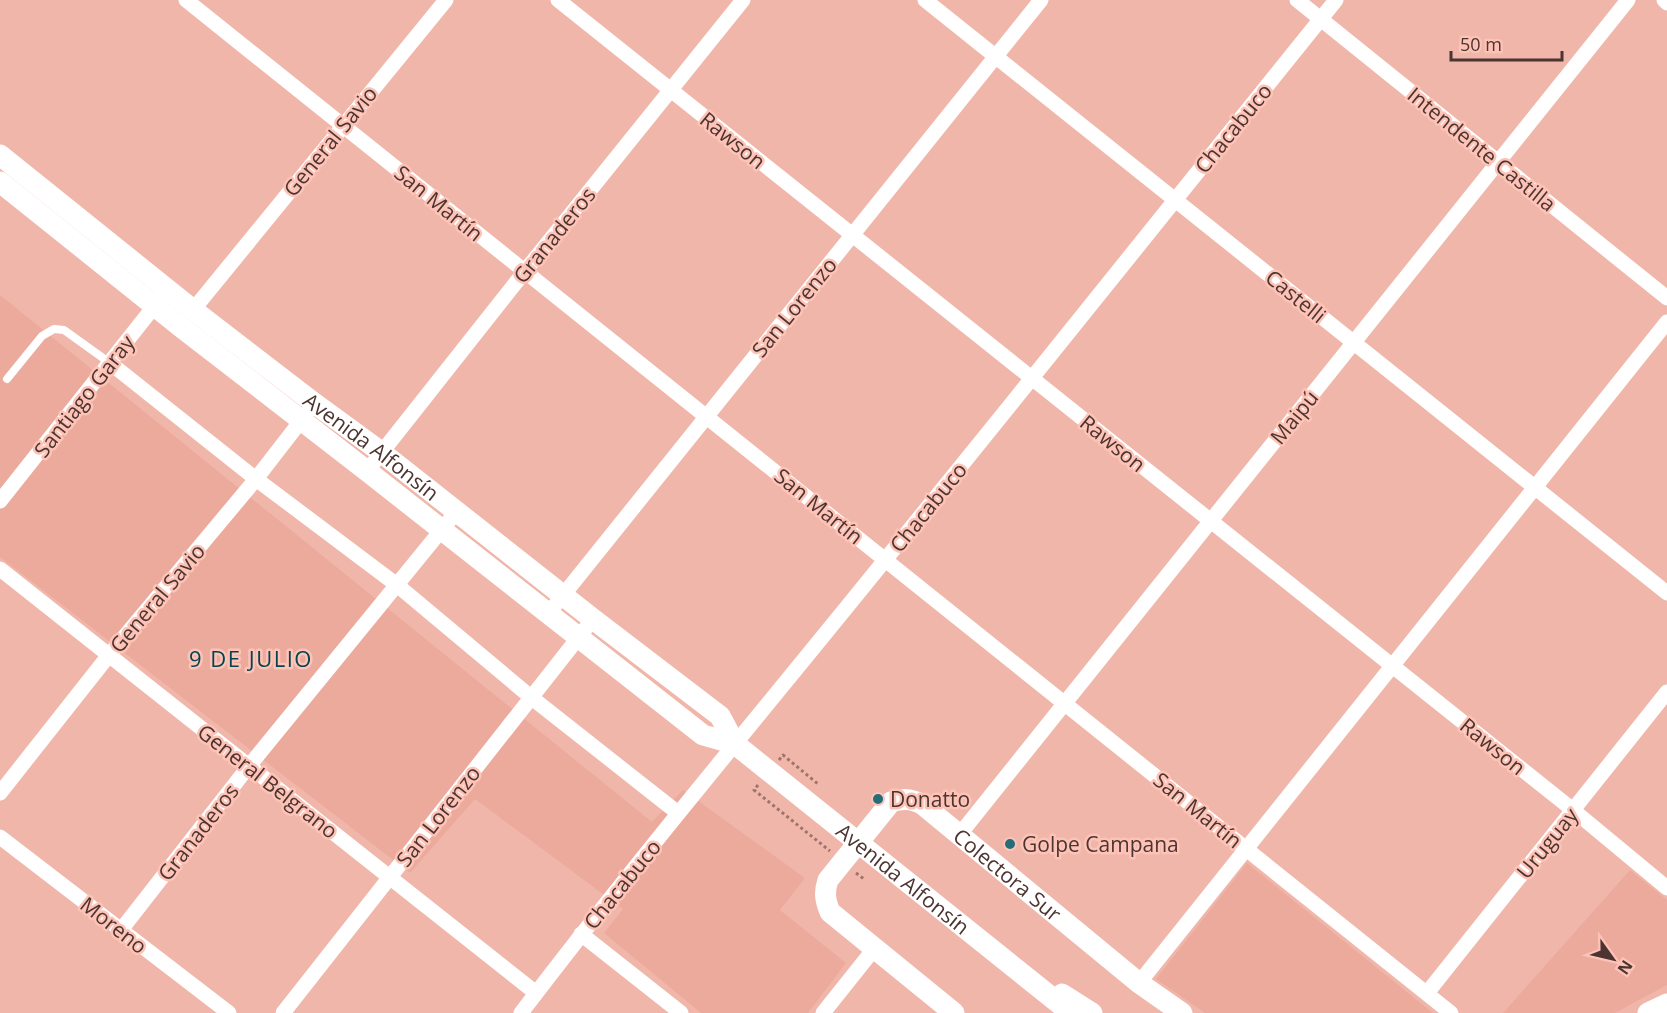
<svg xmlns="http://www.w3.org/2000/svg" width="1667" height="1013" font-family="'Open Sans',sans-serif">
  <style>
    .built { fill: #ecaa9c }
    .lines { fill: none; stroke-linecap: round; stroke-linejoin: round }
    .path { stroke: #9d746c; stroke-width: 3; stroke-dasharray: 3 3; stroke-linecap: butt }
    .lane { stroke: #fff; stroke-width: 8 }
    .street { stroke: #fff; stroke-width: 15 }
    .secondary { stroke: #fff; stroke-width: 21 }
    .poi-dot { fill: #266d7a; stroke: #fec3b7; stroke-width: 2 }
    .labels { text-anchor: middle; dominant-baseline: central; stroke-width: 5; stroke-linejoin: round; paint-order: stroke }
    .street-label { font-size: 21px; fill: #4c3430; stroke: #fec3b7 }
    .poi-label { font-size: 21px; fill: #4c3430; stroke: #fec3b7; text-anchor: start }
    .neighbourhood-label { font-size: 22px; letter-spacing: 1.5px; fill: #05444e; stroke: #fec3b7 }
  </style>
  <rect width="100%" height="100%" fill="#f1b6aa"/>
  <g class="built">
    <path d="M0,295L652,822L683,790L805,878L780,910L846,963L808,1013H701L604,933L623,909L475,799L410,873L0,557Z"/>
    <path d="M1247,863L1433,1013H1205L1156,979Z"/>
    <path d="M1630,870L1667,900V985L1615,1013H1503Z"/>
  </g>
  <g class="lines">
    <g class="path">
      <path d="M779,760L783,755L818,784"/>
      <path d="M758,785L754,790L830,851"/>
      <path d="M856,873L864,879"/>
    </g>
    <path class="lane" d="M7,379L42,336L54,329L64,330L110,363"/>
    <g class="street">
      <path d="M186,0L1451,1013"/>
      <path d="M558,0L1573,810L1667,888"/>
      <path d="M925,0L1667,593"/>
      <path d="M1297,0L1667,298"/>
      <path d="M1664,0L1667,3"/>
      <path d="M193,310L446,0"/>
      <path d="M110,363L256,479L397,585L532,698L678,813"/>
      <path d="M367,471L525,271L743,0"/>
      <path d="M0,501L160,299"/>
      <path d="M0,569L536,993"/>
      <path d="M548,614L1041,0"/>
      <path d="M0,793L109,655L256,479L307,413"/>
      <path d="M960,834L1628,0"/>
      <path d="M0,837L229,1013"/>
      <path d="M121,930L249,766L457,511"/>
      <path d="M581,934L681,1013"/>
      <path d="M1139,983L1667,322"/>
      <path d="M1427,993L1667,692"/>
      <path d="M283,1013L593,619"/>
      <path d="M521,1013C638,859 763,711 885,560C1036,374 1185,187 1336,0"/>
      <path d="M823,1013L874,949"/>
    </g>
    <g class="secondary">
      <path id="s1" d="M0,155L193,310L314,403L381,452L593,619L720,716L735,744L1071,1013"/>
      <path d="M0,182L181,327L367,471L703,735L735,744"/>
      <path d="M1062,994L1092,1013"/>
      <path id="s2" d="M954,1013L830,912C825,900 824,892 828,880L891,802C903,798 911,799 922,804L1139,983L1182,1013"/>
      <path d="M1648,1013L1667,1004"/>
    </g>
  </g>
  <g class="poi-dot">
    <circle cx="878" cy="799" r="6"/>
    <circle cx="1010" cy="844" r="6"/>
  </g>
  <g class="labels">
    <g class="street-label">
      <text transform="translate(1233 128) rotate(-51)">Chacabuco</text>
      <text transform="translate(733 140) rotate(39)">Rawson</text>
      <text transform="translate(330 141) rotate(-51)">General Savio</text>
      <text transform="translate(1482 149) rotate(39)">Intendente Castilla</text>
      <text transform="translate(439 203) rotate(39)">San Martín</text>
      <text transform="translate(554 235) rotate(-51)">Granaderos</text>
      <text transform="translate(1296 296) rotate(39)">Castelli</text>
      <text transform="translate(794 307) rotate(-51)">San Lorenzo</text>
      <text transform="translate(84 396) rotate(-52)">Santiago Garay</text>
      <text transform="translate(1294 417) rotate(-51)">Maipú</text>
      <text transform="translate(1113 443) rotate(39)">Rawson</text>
      <text stroke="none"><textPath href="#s1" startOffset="472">Avenida Alfonsín</textPath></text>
      <text transform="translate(819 506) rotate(39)">San Martín</text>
      <text transform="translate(928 507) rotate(-51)">Chacabuco</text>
      <text transform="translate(157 598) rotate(-50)">General Savio</text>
      <text transform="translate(1493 746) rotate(39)">Rawson</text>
      <text transform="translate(268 781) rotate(38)">General Belgrano</text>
      <text transform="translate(1198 810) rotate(39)">San Martín</text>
      <text transform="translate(438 816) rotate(-52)">San Lorenzo</text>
      <text transform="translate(198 832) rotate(-52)">Granaderos</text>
      <text transform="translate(1547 843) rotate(-51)">Uruguay</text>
      <text stroke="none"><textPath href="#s2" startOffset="436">Colectora Sur</textPath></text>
      <text stroke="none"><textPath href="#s1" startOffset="1160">Avenida Alfonsín</textPath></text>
      <text transform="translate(622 884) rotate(-51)">Chacabuco</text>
      <text transform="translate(114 925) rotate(38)">Moreno</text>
    </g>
    <g class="poi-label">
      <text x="890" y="799">Donatto</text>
      <text x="1022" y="844">Golpe Campana</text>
    </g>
    <g class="neighbourhood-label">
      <text x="251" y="658">9 DE JULIO</text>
    </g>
  </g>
  <g transform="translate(1613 959) rotate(124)" stroke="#fec3b7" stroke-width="4.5" paint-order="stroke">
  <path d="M0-4.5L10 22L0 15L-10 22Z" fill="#4c3430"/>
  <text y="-9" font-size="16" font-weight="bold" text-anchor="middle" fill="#4c3430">N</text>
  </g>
  <path d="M1451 51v9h111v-9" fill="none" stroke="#4c3430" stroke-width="3"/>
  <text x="1460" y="51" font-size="18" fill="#4c3430" stroke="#fec3b7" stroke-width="4.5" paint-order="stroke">50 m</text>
</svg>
